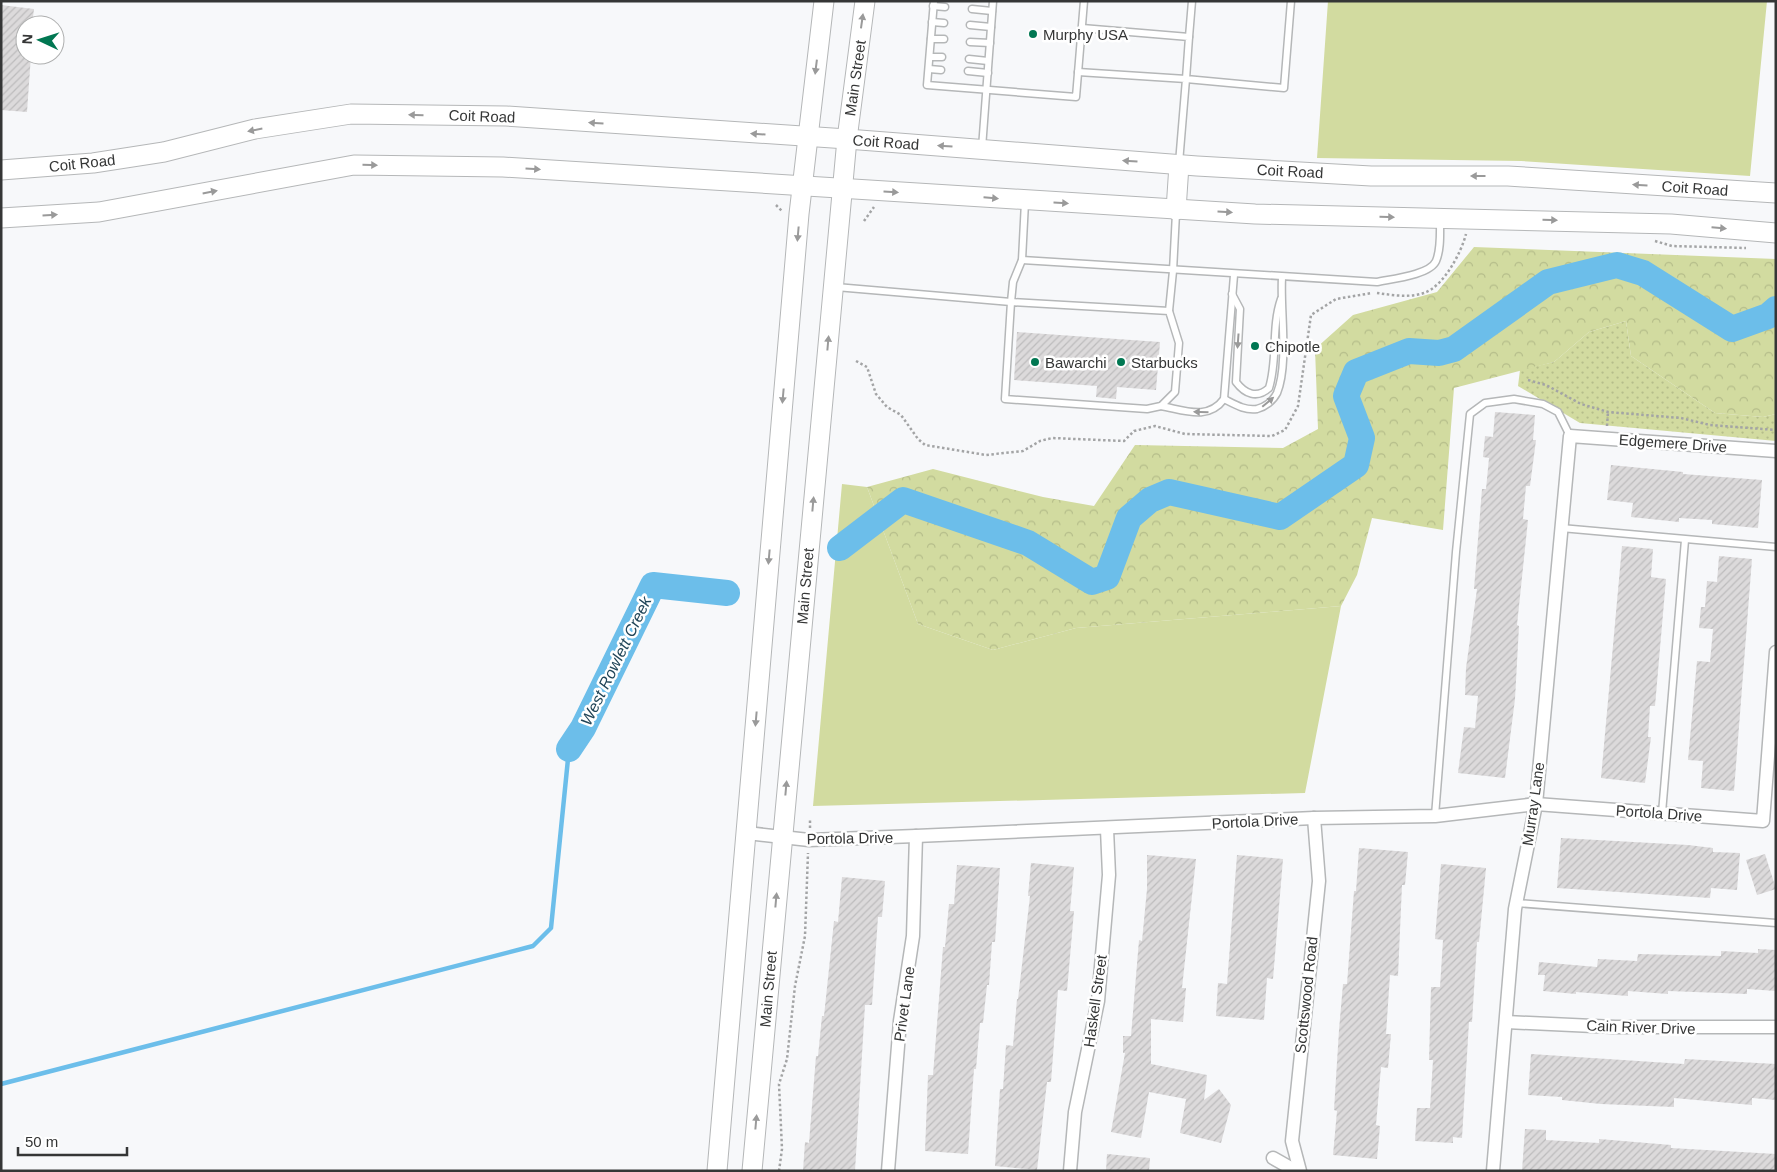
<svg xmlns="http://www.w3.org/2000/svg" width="1777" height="1172" font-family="Helvetica,sans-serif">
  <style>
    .grass { fill: #d2dba0 }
    .forest { fill: url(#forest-crowns) }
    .park { fill: url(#park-dots) }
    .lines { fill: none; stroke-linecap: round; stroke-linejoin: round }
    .stream { stroke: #6cbeea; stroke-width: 4.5 }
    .river { stroke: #6cbeea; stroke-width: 26 }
    .building { fill: url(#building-hatch) }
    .lane-casing { stroke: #b5b7b8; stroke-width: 9 }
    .street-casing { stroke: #b5b7b8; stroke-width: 15 }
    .secondary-casing { stroke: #b5b7b8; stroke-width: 21 }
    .path { stroke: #a3a4a5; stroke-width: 2.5; stroke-dasharray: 2.5 2.5; stroke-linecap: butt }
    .lane { stroke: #fff; stroke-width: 6 }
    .street { stroke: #fff; stroke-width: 12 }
    .secondary { stroke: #fff; stroke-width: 19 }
    .oneway { fill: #9a9a9a }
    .poi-dot { fill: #017752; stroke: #fff; stroke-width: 2 }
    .labels { text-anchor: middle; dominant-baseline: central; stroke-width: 5; stroke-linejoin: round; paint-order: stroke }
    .poi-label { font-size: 15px; fill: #353636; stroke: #fff; text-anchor: start }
    .street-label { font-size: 15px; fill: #353636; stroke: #fff }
    .water-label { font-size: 16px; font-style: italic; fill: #214558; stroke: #fff }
  </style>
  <defs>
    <pattern id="forest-crowns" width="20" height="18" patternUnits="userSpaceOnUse" patternTransform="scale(1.25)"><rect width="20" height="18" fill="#d2dba0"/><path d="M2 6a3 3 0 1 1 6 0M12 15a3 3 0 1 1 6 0" fill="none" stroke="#b5bd8a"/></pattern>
    <pattern id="park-dots" width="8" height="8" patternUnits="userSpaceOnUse" patternTransform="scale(1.25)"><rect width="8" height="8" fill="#d2dba0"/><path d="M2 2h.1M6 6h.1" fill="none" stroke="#b5bd8a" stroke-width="1.8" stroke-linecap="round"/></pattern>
    <pattern id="building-hatch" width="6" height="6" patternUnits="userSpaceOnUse" patternTransform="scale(1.25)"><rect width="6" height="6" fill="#dcdadb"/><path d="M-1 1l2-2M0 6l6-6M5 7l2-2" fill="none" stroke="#bdbcbd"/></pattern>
  </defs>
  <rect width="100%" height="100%" fill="#f7f8fa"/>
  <g class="grass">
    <path d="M1328,1H1767L1750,176L1521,161L1317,158Z"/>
    <path d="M842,484L867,487L918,624L993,650L1076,628L1341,606L1305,793L813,806Z"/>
  </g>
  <path class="forest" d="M1474,247L1776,259V414L1763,417L1715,413L1631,356L1626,321L1589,332L1554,362L1454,388L1443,530L1372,518L1357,575L1341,606L1076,628L993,650L918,624L867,487L933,469L1043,497L1094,506L1135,445L1283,448L1318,429L1315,349L1353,315L1437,292Z"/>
  <path class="park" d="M1626,321L1631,356L1715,413L1763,417L1776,414V441L1580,423L1518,386L1520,370L1554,362L1589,332Z"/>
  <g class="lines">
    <path class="stream" d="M1,1084L533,946L551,928L569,749"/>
    <g class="river">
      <path d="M840,548L903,500L1028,543L1092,582L1107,577L1129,518L1150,500L1169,492L1280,517L1356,465L1362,438L1346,396L1356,372L1409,351L1439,353L1454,349L1548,282L1617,265L1643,273L1732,329L1768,316L1776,309"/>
      <path d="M569,749L583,728L653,585L727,593"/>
    </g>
  </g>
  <g class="building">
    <path d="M1,5L34,9L32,25H25V55H31L27,112L1,110Z"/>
    <path d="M1017,332L1160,342L1156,390L1117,387L1116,399L1096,397L1097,386L1014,380Z"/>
    <path d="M1495,412L1535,415L1533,440H1536L1530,486H1526L1523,519L1528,520L1517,625L1519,626L1515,699L1505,778L1458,773L1464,727L1475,728L1478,696L1465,695L1466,668L1477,589H1474L1482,489H1486L1489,458L1483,457L1485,436L1493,437Z"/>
    <path d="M1611,465L1683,472V474L1762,480L1758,528L1712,524V520L1679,518V522L1631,517L1633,503L1607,500Z"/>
    <path d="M1622,546L1653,549L1651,577L1666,579L1655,706H1650L1648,737H1651L1645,783L1601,778Z"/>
    <path d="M1719,556L1752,559L1734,791L1701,788L1703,761L1688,760L1697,661L1710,662L1713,629L1699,628L1701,607H1705L1707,581L1717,582Z"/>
    <path d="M1561,838L1688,845L1713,848V852L1740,853L1737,890L1711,888L1710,898L1557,888Z"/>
    <path d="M1359,848L1408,852L1405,885H1402L1398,976L1390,975L1386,1034H1391L1388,1068L1381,1067L1376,1125L1380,1126L1377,1159L1333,1155L1337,1111L1334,1110L1339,1030L1343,984H1347L1354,891H1356Z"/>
    <path d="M1765,854L1776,889L1757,895L1746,860Z"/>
    <path d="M1147,855L1196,859L1182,988H1186L1183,1022L1151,1019V1064L1207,1075L1204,1100L1219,1089L1231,1105L1221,1143L1180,1133L1186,1099L1149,1092L1141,1138L1111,1132L1125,1053H1123V1036H1131L1139,940L1142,941L1147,889Z"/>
    <path d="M1237,855L1283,859L1273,979L1267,978L1264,1020L1216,1016L1218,983L1227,984Z"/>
    <path d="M1031,863L1074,867L1070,911H1074L1067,991L1058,990L1051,1082H1047L1037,1170L995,1166L1000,1089H1003L1006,1045L1013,1046L1017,999H1018L1030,896H1028Z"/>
    <path d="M1441,864L1486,868L1479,942H1477L1472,1022H1469L1462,1138L1453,1137V1143L1415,1141L1417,1108H1430L1433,1060H1429L1431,987H1440L1443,940L1435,939Z"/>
    <path d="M957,865L1000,868L995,942H992L989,985H987L983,1023H980L976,1069H974L968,1154L925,1151L928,1075H933L943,947H945L949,904H954Z"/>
    <path d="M842,877L885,881L882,917H878L872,1005H865L855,1171H803L805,1142L809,1143L816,1056H818L822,1016H824L834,921L838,922Z"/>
    <path d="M1758,949L1776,950V991L1747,989V994L1668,991V994L1628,991V996L1576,992V994L1543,991L1545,975H1538L1539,962L1597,967L1598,959L1637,961L1638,954L1721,956V951L1758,953Z"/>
    <path d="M1531,1054L1684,1064L1685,1059L1776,1064V1100L1752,1098V1105L1674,1098V1107L1601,1104L1562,1100V1097L1528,1095Z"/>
    <path d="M1525,1129L1546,1130V1140L1599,1143V1139L1671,1145V1148L1776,1154V1171H1522Z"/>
    <path d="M1107,1154L1150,1158L1149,1171H1106Z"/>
  </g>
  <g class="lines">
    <g class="lane-casing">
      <g id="lane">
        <path d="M934,1L927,85L1076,97L1084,1"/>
        <path d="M933,6L945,7"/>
        <path d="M972,9L992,11"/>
        <path d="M932,22L944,23"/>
        <path d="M970,25L991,27"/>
        <path d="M1082,28L1189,37L1186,79L1284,88L1291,1"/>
        <path d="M1189,37L1192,1"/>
        <path d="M931,39H944"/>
        <path d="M970,42L990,43"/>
        <path d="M930,57H942"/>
        <path d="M969,59L988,61"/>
        <path d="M929,69L941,70"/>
        <path d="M968,71L988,73"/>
        <path d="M1078,72L1186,79L1179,163"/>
        <path d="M982,148L993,1"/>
        <path d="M1022,260L1377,282C1391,279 1430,275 1436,261C1441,249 1440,234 1440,221"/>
        <path d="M836,287L1011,302L1169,311L1179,343L1175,392L1161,406L1147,409L1005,399L1011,302L1013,282L1022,260L1025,202"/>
        <path d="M1232,294L1240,309L1236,382C1245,394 1257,399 1269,388C1278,359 1271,328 1281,299"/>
        <path d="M1169,311L1173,271L1176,213"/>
        <path d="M1224,399C1234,404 1245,411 1257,409C1265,407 1273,401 1277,393C1289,364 1280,309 1282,278"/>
        <path d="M1161,406C1184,410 1208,421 1224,399L1234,275"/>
        <path d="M1561,528L1776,547"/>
        <path d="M1662,813L1685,540"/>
        <path d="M1435,816L1456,552L1470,414L1485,403L1514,399L1543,404L1558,412L1570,436"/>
        <path d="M1516,903L1776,923"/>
      </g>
    </g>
    <g class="street-casing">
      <g id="street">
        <path d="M747,833L809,840L916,836L1314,818L1435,816L1536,804L1763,821L1776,652"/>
        <path d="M1506,1022L1615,1027H1776"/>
        <path d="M1273,1158L1296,1171"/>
        <path d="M888,1171L900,1021L913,936L916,836"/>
        <path d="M1070,1171L1075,1112L1098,1001L1109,875L1107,829"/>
        <path d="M1300,1171L1292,1141L1319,881L1314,818"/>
        <path d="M1493,1171L1515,909L1536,804L1570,436L1776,451"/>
      </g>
    </g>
    <g class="secondary-casing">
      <g id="secondary">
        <path d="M1,170L93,163L164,152L255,129L351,114L506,116L847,139L1197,166L1371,176H1508L1776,193"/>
        <path d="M1176,210L1179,165"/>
        <path d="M1,218L99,212L354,165L503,167L1255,214L1671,224L1776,233"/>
        <path d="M717,1171L799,214L824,1"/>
        <path d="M752,1171L847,139L865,1"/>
      </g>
    </g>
    <g class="path">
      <path d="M776,205L783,212"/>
      <path d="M864,221L874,207"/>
      <path d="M1655,241L1672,246L1746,248"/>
      <path d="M1377,293C1392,295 1409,298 1424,293C1444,286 1461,253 1466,234"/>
      <path d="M856,361L867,367L876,394L887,407L901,415L918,439L925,445L986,455L1023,451L1040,441L1052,438L1124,441L1134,431L1155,426L1185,434L1272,436L1285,430L1298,406L1311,315L1336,299L1372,293"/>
      <path d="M1528,380L1546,385L1581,404L1608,412L1681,418L1710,425L1776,430"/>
      <path d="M1607,426L1608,412"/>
      <path d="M810,828V819"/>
      <path d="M779,1171L782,1149L779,1084L787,1059L795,986L805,936L808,853"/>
    </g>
    <use href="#lane" class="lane"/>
    <use href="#street" class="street"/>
    <use href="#secondary" class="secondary"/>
  </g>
  <defs><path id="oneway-solid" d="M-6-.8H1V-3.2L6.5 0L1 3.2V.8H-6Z" transform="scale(1.25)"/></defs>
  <g class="oneway">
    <use href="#oneway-solid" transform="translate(862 21) rotate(-82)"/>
    <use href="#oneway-solid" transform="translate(816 67) rotate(97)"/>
    <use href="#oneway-solid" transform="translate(416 115) rotate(-179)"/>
    <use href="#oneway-solid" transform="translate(596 123) rotate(-176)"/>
    <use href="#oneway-solid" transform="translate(255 130) rotate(169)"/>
    <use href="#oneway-solid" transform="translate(758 134) rotate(-176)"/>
    <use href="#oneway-solid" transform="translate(945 146) rotate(-176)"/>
    <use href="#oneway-solid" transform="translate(1130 161) rotate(-176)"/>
    <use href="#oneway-solid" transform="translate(370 165) rotate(1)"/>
    <use href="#oneway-solid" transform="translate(533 169) rotate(4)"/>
    <use href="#oneway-solid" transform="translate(1478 176) rotate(-180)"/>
    <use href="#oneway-solid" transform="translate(1640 185) rotate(-176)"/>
    <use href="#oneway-solid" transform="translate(210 192) rotate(-11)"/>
    <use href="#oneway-solid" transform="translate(891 192) rotate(3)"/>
    <use href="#oneway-solid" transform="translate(991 198) rotate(5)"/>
    <use href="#oneway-solid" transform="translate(1061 203) rotate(3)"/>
    <use href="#oneway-solid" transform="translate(1225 212) rotate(3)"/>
    <use href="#oneway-solid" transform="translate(50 215) rotate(-4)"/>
    <use href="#oneway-solid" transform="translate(1387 217) rotate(1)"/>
    <use href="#oneway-solid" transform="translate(1550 220) rotate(2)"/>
    <use href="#oneway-solid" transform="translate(1719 228) rotate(5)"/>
    <use href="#oneway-solid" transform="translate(798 234) rotate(95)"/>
    <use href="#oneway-solid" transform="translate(1238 341) rotate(94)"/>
    <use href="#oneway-solid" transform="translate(828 343) rotate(-85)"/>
    <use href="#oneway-solid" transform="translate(783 396) rotate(95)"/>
    <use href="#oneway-solid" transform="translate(1268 402) rotate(-40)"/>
    <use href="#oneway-solid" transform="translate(1201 412) rotate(-179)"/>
    <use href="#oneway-solid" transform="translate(813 504) rotate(-85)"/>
    <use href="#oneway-solid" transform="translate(769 557) rotate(95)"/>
    <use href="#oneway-solid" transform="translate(756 719) rotate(95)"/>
    <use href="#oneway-solid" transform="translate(786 788) rotate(-85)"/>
    <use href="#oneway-solid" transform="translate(776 900) rotate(-85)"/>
    <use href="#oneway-solid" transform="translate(756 1122) rotate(-85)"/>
  </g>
  <g class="poi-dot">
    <circle cx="1033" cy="34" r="5"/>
    <circle cx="1255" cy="346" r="5"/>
    <circle cx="1035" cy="362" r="5"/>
    <circle cx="1121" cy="362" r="5"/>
  </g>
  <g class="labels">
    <g class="poi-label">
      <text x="1043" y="34">Murphy USA</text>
      <text x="1265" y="346">Chipotle</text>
      <text x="1045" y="362">Bawarchi</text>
      <text x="1131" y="362">Starbucks</text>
    </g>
    <g class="street-label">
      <text transform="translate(855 78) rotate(-82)">Main Street</text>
      <text transform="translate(482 116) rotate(2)">Coit Road</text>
      <text transform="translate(886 142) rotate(4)">Coit Road</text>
      <text transform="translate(82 163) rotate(-6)">Coit Road</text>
      <text transform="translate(1290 171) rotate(3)">Coit Road</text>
      <text transform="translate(1695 188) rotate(4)">Coit Road</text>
      <text transform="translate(1673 443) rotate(4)">Edgemere Drive</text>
      <text transform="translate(805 586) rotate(-85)">Main Street</text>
      <text transform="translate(1533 804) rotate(-82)">Murray Lane</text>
      <text transform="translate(1659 813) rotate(4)">Portola Drive</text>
      <text transform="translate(1255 821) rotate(-3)">Portola Drive</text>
      <text transform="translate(850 838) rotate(-1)">Portola Drive</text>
      <text transform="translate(768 989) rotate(-85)">Main Street</text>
      <text transform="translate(1306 995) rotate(-84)">Scottswood Road</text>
      <text transform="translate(1095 1001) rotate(-82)">Haskell Street</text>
      <text transform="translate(904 1004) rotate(-82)">Privet Lane</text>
      <text transform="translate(1641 1027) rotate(2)">Cain River Drive</text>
    </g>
    <g class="water-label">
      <text transform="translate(616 661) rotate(-64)">West Rowlett Creek</text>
    </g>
  </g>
  <rect width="1777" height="1172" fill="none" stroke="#353636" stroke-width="5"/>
  <g transform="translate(40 40) rotate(274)"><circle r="24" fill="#ffffff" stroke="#aeafaf"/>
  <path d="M0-4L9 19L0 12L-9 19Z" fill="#017752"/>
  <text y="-8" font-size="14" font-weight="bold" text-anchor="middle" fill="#353636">N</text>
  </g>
  <path d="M18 1147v8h109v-8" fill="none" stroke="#353636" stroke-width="2.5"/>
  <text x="25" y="1147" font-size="15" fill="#353636" stroke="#ffffff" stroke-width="4" paint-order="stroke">50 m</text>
</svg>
